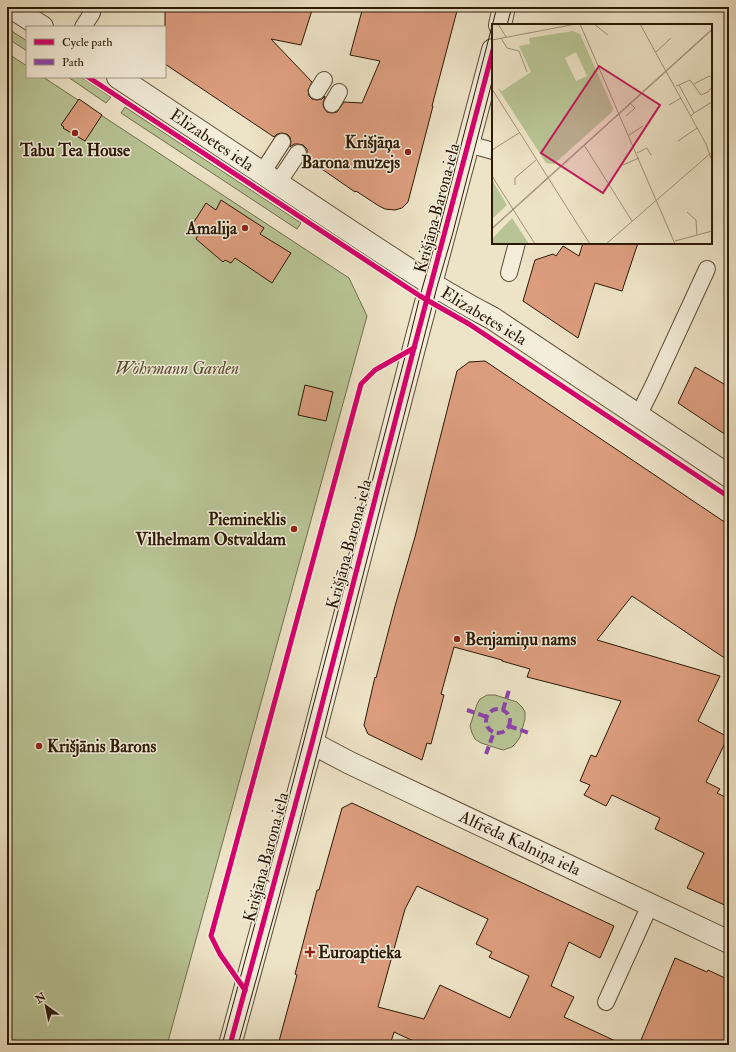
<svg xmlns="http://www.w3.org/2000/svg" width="736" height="1052" font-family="'IM FELL Double Pica',serif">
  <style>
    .green { fill: #b8c495; stroke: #726e4e }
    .building { fill: #dc9d7e; stroke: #2b1906; fill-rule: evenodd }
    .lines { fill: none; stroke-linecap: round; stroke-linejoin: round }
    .service-casing { stroke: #5c4c36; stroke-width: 18 }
    .minor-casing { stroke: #5c4c36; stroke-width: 24 }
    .tertiary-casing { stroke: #5c4c36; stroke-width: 24 }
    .service { stroke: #f3edda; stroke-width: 16 }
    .minor { stroke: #f3edda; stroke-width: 22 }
    .tertiary { stroke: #f3edda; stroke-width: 22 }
    .tram { stroke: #2b1906; stroke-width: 1 }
    .quiet { stroke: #8e44ad; stroke-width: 4; stroke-dasharray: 8 4; stroke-linecap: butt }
    .cycleway-casing { stroke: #f3edda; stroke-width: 8 }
    .cycleway { stroke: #d6006c; stroke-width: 5 }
    .poi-dot { fill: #8f2418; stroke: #f3edda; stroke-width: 1.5 }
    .labels { text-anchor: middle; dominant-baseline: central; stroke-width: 3; stroke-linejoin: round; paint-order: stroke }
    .street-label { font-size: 17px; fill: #2b1906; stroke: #f3edda }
    .poi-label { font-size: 17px; font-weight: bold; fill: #2b1906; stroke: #f3edda; text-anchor: end }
    .park-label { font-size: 17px; font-style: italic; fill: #554c31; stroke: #f3edda }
    .inset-road { fill: none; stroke: #9f9279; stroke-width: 1 }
    .view { fill: #c2185b; fill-opacity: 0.15; stroke: #c2185b; stroke-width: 2 }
    .inset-edge { fill: none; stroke: #2b1906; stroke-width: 2 }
  </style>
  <rect width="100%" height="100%" fill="#ede3c6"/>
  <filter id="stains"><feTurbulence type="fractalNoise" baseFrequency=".005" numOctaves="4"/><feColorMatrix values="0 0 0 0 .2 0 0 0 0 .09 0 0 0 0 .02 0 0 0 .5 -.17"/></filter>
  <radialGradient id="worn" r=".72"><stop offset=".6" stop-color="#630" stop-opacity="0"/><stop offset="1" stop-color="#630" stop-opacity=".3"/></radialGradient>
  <g class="green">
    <path d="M7,28L27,41V51L7,38Z"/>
    <path d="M7,53L27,66V77H43L349,278L367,316L167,1045H7Z"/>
    <path d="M68,77H81L111,97L106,103Z"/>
    <path d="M125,107L301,223L297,229L121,113Z"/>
    <path d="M487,695H495L517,702L522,707L525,712V719L520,737L516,743L512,747L503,750L481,743L475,739L472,733L470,726L477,704L480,699Z"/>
  </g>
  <g class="building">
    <path d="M165,7H313L301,45L271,39L312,82L308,90L309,96L312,99L317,100L322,99L325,96L323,104L324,108L327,112L332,113L337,112L344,102L362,103L380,61L350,55L363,7H458L432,106H433L408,202L402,208L395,210L385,209L379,206L356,191L355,192L306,158L307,153V149L303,145L298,144H294L290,147L291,142L290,137L287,134L282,133L277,134L274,137L165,64Z"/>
    <path d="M79,99L102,115L85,141L63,128L64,127L61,125Z"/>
    <path d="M221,200L264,228L260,234L291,253L272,283L235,258L231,263L225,260L223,262L196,239L198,235L193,232L196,228L192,225L206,203L216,210Z"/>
    <path d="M583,243H638L622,291L595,283L578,338L523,301L535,260L553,254L556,256L563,246L579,256Z"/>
    <path d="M485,361L729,525V661L632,596L597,640L720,676L698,721L728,737L706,782L720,789L717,793L729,799V907L687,888L704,853L655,829L660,818L612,795L606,806L584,795L590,785L580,781L591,755L596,757L621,701L527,677L530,669L502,661V660L454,647L441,694L444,695L431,744L427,743L422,760L368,734L364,725L375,677L376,678L395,606L415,537L457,371L469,362Z"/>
    <path d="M695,367L729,387V437L678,403Z"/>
    <path d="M305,385L333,392L326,421L298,415Z"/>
    <path d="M352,803L614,926L600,958L569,942L551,986L574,997L564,1017L624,1045H422L394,1032L390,1045H278L297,975L295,974L317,890H319L342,808ZM417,886L488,919L476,944L492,952L489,957L529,976L510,1018L440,985L424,1019L378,1007L405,909Z"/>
    <path d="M675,958L707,972L708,970L729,980V1045H639Z"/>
  </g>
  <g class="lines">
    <g class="service-casing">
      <g id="service">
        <path d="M83,27L92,13"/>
        <path d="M317,91L324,80"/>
        <path d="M332,104L339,92"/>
        <path d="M468,144L493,151"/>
        <path d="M262,173L282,142"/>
        <path d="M278,183L298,153"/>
        <path d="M509,273L517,243"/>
        <path d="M638,416L653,386L707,269"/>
        <path d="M606,1002L650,905"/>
      </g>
    </g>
    <g class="minor-casing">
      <g id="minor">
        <path d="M11,7L42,27"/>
        <path d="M118,77C189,124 259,171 330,218C383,253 436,289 492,318L729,476"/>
        <path d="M312,743L350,763L729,942"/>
      </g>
    </g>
    <g class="tertiary-casing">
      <g id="tertiary">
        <path d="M500,25L504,7"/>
        <path d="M230,1045L312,743L414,348L493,50"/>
      </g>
    </g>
    <use href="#service" class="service"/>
    <use href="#minor" class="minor"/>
    <use href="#tertiary" class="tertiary"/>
    <g class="tram">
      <path d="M507,25L512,7"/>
      <path d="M222,1045L281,828L406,353L420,296L439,230L497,7"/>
      <path d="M238,1045L297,832L437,287L452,236L493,78"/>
    </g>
    <g class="quiet">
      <circle cx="498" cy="721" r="12"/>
      <path d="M467,710L487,717"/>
      <path d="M503,710L509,690"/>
      <path d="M509,726L529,733"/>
      <path d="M486,754L494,732"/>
    </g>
    <g class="cycleway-casing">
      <g id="cycleway">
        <path d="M88,77L420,296L469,324L729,497"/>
        <path d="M245,990L220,954L211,936L361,384L375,370L414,348"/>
        <path d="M230,1045L312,743L414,348L493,50"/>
      </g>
    </g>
    <use href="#cycleway" class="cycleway"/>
  </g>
  <g class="poi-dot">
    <circle cx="75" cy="133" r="4"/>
    <circle cx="408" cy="152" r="4"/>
    <circle cx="245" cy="228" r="4"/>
    <circle cx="294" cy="529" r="4"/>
    <circle cx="457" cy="639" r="4"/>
    <circle cx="39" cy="746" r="4"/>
    <path d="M308 946h4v4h4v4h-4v4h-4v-4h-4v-4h4z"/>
  </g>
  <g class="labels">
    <g class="street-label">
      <text transform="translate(212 140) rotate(34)">Elizabetes iela</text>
      <text transform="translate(437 208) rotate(-75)">Krišjāņa Barona iela</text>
      <text transform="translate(484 316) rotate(31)">Elizabetes iela</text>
      <text transform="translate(349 544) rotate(-75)">Krišjāņa Barona iela</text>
      <text transform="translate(520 843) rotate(25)">Alfrēda Kalniņa iela</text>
      <text transform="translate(266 857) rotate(-75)">Krišjāņa Barona iela</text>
    </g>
    <g class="poi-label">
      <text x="400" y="142">Krišjāņa<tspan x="400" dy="20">Barona muzejs</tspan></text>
      <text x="75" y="150" text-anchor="middle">Tabu Tea House</text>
      <text x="237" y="228">Amalija</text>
      <text x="286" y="519">Piemineklis<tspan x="286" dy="20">Vilhelmam Ostvaldam</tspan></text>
      <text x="465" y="639" text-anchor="start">Benjamiņu nams</text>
      <text x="47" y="746" text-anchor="start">Krišjānis Barons</text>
      <text x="318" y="952" text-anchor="start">Euroaptieka</text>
    </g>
    <g class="park-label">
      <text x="177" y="368">Wöhrmann Garden</text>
    </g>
  </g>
  <g transform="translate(492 24)">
    <rect width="220" height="220" fill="#ede3c6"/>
    <path d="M81,7L88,10L121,84L120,88L62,140L54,139L5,63L10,67L39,48L27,22L38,20L37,14ZM84,28L95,52L84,57L73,34ZM0,156L15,181L0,195ZM20,194L37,220H0V215Z" fill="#b8c495" fill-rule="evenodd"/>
    <path class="inset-road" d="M6,0L14,13M88,0L183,220M102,0L116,11M148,0L214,120L220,137M9,14L15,24L27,27L35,48M0,16L84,0M164,28L179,14M202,60L217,52L220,54M187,61L198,56L209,71L216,68L220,63M184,62L187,61L202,89L199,92M0,65L98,220M177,81L189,74M202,89L220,78M134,92L143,84L138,79M137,111L151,102M186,117L205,104M92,121L140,197M0,126L27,109M145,129L155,124L159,131M131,141L147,134M0,152L43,220M23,161V154L44,136M195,188L204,196L205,211M0,204L220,5M0,205L220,6M183,217L220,207M114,220L220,128"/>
    <path class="view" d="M107,42L168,81L111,169L49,129Z"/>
    <rect width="220" height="220" class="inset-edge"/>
  </g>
  <rect width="736" height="1052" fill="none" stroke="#ede3c6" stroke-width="24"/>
  <rect x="8" y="8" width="720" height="1036" fill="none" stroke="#2b1906" stroke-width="2"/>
  <rect x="12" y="12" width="712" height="1028" fill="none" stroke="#2b1906"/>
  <rect x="26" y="26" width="140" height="52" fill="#f3edda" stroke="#a39885"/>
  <rect x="34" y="39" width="20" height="6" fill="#d6006c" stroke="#a39885"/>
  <text x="62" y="46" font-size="12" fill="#2b1906">Cycle path</text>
  <rect x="34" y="59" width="20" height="6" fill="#8e44ad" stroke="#a39885"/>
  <text x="62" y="66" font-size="12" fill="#2b1906">Path</text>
  <g transform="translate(46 1006) rotate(327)" stroke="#f3edda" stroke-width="3" paint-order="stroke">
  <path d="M0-3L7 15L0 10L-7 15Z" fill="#2b1906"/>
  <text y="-6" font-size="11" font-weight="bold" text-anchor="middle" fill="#2b1906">N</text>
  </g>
  <rect width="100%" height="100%" filter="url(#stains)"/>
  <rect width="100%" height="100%" fill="url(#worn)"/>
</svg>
